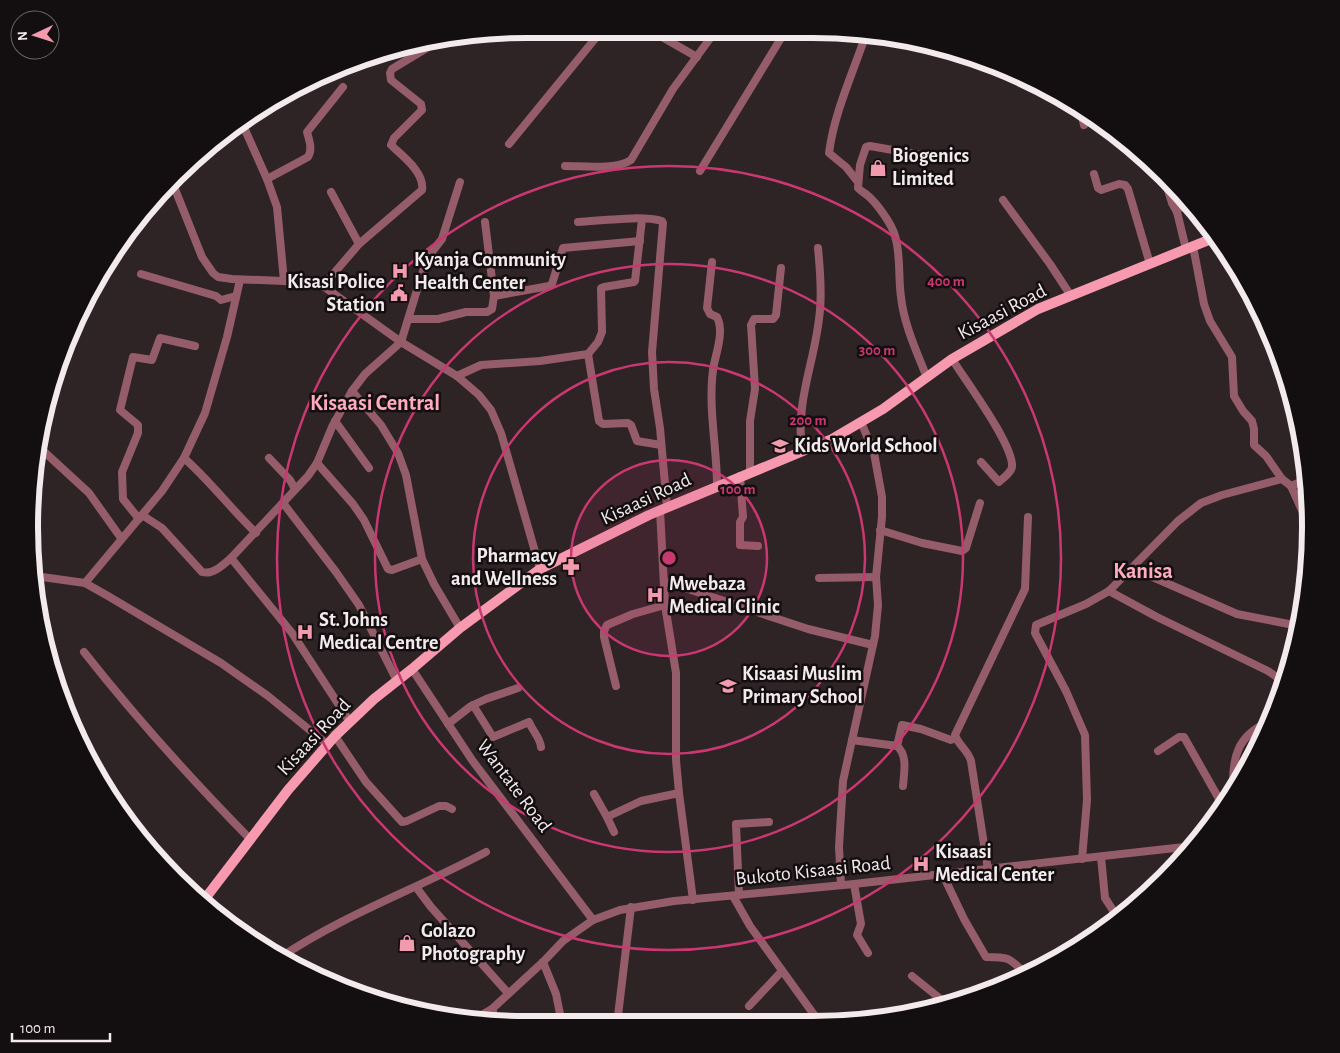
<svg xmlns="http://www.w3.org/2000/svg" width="1340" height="1053" font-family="'Alegreya Sans',sans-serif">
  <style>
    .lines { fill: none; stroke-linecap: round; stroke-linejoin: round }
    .minor { stroke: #955c69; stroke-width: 8 }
    .major { stroke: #f799af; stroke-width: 10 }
    .ring { fill: none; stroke: #c93871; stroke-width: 2.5 }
    .labels { text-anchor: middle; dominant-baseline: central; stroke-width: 5; stroke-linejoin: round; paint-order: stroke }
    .poi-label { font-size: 20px; font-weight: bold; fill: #f2eaec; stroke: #130e0f; text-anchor: start }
    .street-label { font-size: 20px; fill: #f2eaec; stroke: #130e0f }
    .quarter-label { font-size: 22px; font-weight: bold; fill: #ffacbe; stroke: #130e0f }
    .rim { fill: none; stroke: #f2eaec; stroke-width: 6 }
    .centre { fill: #c93871; stroke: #130e0f; stroke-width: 2.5 }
    .ring-label { font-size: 15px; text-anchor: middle; font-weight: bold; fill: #c93871; stroke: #130e0f; stroke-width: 5; stroke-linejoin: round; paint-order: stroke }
  </style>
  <rect width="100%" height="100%" fill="#2e2325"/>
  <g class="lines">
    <g class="minor">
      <path d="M648,29L697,57"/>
      <path d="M1080,108L1084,125"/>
      <path d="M242,123L267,179L277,207L284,281"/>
      <path d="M509,144L603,29"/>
      <path d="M921,155L870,146L866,147L860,165L858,188C861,191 863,192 867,195C876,202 892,224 895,236C901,255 898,277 901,297C904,325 917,352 927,378"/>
      <path d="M565,166C582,166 617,170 631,160L673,89L717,29"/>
      <path d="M700,171L786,30"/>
      <path d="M1094,174L1098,188L1101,190L1119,184L1125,185L1128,189L1150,264"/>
      <path d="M1163,174L1172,203L1177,212L1186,249"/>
      <path d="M171,179L202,257L213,273L218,277L232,279L284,281L323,286L401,342L457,376L479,395L491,410L501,433L540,569"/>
      <path d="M267,179L308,157C313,149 309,140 307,132L343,87"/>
      <path d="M858,182L846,167L829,153C834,113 853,73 866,34"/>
      <path d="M331,192L359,244"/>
      <path d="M1003,200L1050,264L1071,296"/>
      <path d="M1177,212L1185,196"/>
      <path d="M578,222C600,221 641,215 662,221L663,223L652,352L654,389L660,428L667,507"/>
      <path d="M1193,246L1204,304L1210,321L1232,357L1234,396L1243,411L1252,421L1254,429V445L1266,456L1282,479L1291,486L1308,479"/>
      <path d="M712,262L707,308L710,314L717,317C725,332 715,355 713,370C708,408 717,448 717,486"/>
      <path d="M141,274L216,296L221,300L236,296"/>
      <path d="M323,286L359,244L422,190C425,172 401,155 391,145L394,138L422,110L421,104L391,80L390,73L392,69L440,40"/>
      <path d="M494,296L549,286L552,284L563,248L640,241"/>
      <path d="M409,319H438L466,312H487L492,309L494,296L485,222"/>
      <path d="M588,354L599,421L603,424L628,423L631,425L637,441L661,445"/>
      <path d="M952,359C965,380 1014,445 1012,467C1011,473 1003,478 999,482L981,462"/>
      <path d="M457,376L481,365L540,361L588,354L598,342L602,332L601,288L604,287L634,282L635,281L642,219"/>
      <path d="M352,391L381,425L398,453L406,475L422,559L434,584L460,628"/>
      <path d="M335,421L369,468"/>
      <path d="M39,447L89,493L121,538"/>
      <path d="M802,451C795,399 816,360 820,310C822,289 820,269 818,248"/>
      <path d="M184,458C210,481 231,509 256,533"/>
      <path d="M269,458L290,480L295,489"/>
      <path d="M317,463L353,504L364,520L388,569L392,570L422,559"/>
      <path d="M750,472V421L755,389L751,325L754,319H773L776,315L781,268"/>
      <path d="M740,476L743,517L740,522V545L758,546"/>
      <path d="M1291,486L1309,526"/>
      <path d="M283,503L336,572L359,605L397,681"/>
      <path d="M660,510L665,605L676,673V760L679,793L693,900"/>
      <path d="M142,515L162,528L202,572C213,575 223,565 231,558"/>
      <path d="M139,519L123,499L122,472L138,433V425L120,410L133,357L152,360L160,338L195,346"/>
      <path d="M880,530L922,543L962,551L966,548L980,503"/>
      <path d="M1132,568L1237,614L1299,626"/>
      <path d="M35,576L85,583L108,596L221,663L268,696L328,745"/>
      <path d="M819,578L876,577"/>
      <path d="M664,581L808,629L873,645"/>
      <path d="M85,583L162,491L184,458L205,413L227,337L240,280"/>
      <path d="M1109,591L1157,617L1268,671L1284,682"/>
      <path d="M84,652C136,718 192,780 251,840"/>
      <path d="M412,669L472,760L593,920"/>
      <path d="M616,686L604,637V631L607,625L633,614L665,605"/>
      <path d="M473,705L493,737L529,722C533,732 540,737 541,747"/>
      <path d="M350,722L292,633L231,558L308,476L317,463L332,427L352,391L365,374L401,342L421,277L428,257L442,239L460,182"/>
      <path d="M448,724L471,706L486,699L518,688"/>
      <path d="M335,736L366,782L402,822L407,821L439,806H446L452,809"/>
      <path d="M852,740L897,746L902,725L921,729L951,740L955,738"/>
      <path d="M897,746C908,755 904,773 903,786"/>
      <path d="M1158,751L1179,737H1184L1223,806"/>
      <path d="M1233,790C1232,758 1237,735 1269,722"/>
      <path d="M594,794L607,817L641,801L679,793"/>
      <path d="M607,817L614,832"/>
      <path d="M153,853L157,859"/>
      <path d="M1101,857L1105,898L1118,918"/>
      <path d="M1082,859L1087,800L1085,735L1066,691L1035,633L1036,625L1086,604L1109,591L1178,521L1201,503L1222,495L1282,479"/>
      <path d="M988,870L971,761C968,750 958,745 955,735L1025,589L1028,517"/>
      <path d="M943,875L964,919L986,957C1007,957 1010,957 1024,973"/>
      <path d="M854,884L861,924L857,935L868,953"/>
      <path d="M841,885L839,847L843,781L875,636L878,605L876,577L882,517V497L874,453L861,422"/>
      <path d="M416,887L431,907L508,993"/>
      <path d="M739,895L736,824L769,822"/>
      <path d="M733,896L750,926L820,1023"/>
      <path d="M281,957C345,914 419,888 486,852"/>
      <path d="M543,962L556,994L562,1024"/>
      <path d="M912,976L948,1005"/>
      <path d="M749,1006L782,971"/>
      <path d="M492,1009L496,1021"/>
      <path d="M475,1019L492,1009L543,962L563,941L593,920L620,910L674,901L854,884L1193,846"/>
      <path d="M617,1024L631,907"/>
    </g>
    <path class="major" d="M204,900L288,790L335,736L374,699L412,669L460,628L540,569L649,515L832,439L883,409L952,359L1038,309L1216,237"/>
  </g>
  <circle cx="669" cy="558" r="98" fill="#c93871" fill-opacity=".12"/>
  <g class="ring">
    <circle cx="669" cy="558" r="98"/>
    <circle cx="669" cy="558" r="196"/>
    <circle cx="669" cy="558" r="294"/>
    <circle cx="669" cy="558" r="392"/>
  </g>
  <defs>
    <g id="shop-bare" transform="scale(1.35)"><path d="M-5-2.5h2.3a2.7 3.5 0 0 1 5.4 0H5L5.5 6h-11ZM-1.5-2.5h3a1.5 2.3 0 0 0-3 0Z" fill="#f29aae" stroke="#130e0f" stroke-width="2.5" paint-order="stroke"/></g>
    <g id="hospital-bare" transform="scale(1.35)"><path d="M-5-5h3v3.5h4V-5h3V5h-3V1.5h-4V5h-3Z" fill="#f29aae" stroke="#130e0f" stroke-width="2.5" paint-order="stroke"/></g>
    <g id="civic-bare" transform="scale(1.35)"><path d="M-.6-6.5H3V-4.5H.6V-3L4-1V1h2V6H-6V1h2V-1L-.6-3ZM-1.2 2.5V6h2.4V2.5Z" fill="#f29aae" stroke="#130e0f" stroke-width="2.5" paint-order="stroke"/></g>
    <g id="school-bare" transform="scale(1.35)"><path d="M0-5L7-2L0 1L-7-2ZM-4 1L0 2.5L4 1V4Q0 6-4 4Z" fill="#f29aae" stroke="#130e0f" stroke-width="2.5" paint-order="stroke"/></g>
    <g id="pharmacy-bare" transform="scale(1.35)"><path d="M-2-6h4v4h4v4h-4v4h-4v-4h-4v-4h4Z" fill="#f29aae" stroke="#130e0f" stroke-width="2.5" paint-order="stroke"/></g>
  </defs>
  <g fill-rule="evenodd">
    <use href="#shop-bare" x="878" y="168"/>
    <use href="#hospital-bare" x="400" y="271"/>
    <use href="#civic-bare" x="399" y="293"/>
    <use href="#school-bare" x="780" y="446"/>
    <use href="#pharmacy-bare" x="571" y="567"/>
    <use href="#hospital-bare" x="655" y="595"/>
    <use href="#hospital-bare" x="305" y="632"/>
    <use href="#school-bare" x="728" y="686"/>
    <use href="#hospital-bare" x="921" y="864"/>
    <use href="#shop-bare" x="407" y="943"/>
  </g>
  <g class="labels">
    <g class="poi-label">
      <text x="892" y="156">Biogenics<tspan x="892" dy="23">Limited</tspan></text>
      <text x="414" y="260">Kyanja Community<tspan x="414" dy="23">Health Center</tspan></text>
      <text x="385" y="282" text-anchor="end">Kisasi Police<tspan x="385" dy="23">Station</tspan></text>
      <text x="794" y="446">Kids World School</text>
      <text x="557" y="556" text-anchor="end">Pharmacy<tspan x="557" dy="23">and Wellness</tspan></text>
      <text x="669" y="584">Mwebaza<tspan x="669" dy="23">Medical Clinic</tspan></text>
      <text x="319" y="620">St. Johns<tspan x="319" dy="23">Medical Centre</tspan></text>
      <text x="742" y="674">Kisaasi Muslim<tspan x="742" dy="23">Primary School</tspan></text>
      <text x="935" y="852">Kisaasi<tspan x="935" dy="23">Medical Center</tspan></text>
      <text x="421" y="931">Golazo<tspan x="421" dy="23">Photography</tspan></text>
    </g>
    <g class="street-label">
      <text transform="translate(1002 312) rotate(-28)">Kisaasi Road</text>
      <text transform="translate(646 499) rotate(-25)">Kisaasi Road</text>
      <text transform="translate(314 737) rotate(-47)">Kisaasi Road</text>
      <text transform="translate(514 786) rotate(53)">Wantate Road</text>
      <text transform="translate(813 871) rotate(-6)">Bukoto Kisaasi Road</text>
    </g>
    <g class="quarter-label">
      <text x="375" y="403">Kisaasi Central</text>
      <text x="1143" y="571">Kanisa</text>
    </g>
  </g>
  <path d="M0 0H1340V1053H0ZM527 38H813A489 489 0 0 1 1302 527V527A489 489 0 0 1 813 1016H527A489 489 0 0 1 38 527V527A489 489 0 0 1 527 38Z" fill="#130e0f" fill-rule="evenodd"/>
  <path class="rim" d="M527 38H813A489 489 0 0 1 1302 527V527A489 489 0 0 1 813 1016H527A489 489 0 0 1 38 527V527A489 489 0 0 1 527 38Z"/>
  <circle cx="669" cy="558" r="8" class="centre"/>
  <g class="ring-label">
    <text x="946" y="286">400 m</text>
    <text x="877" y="355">300 m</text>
    <text x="808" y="425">200 m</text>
    <text x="738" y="494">100 m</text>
  </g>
  <g transform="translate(35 35) rotate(266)"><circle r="24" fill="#130e0f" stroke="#6c6667"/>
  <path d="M0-4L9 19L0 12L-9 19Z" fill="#f29aae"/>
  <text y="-8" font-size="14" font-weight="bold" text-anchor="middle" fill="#f2eaec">N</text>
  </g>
  <path d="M12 1033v8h98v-8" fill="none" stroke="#f2eaec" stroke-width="2.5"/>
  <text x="20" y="1033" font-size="15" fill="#f2eaec" stroke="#130e0f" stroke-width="4" paint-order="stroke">100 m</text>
</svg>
